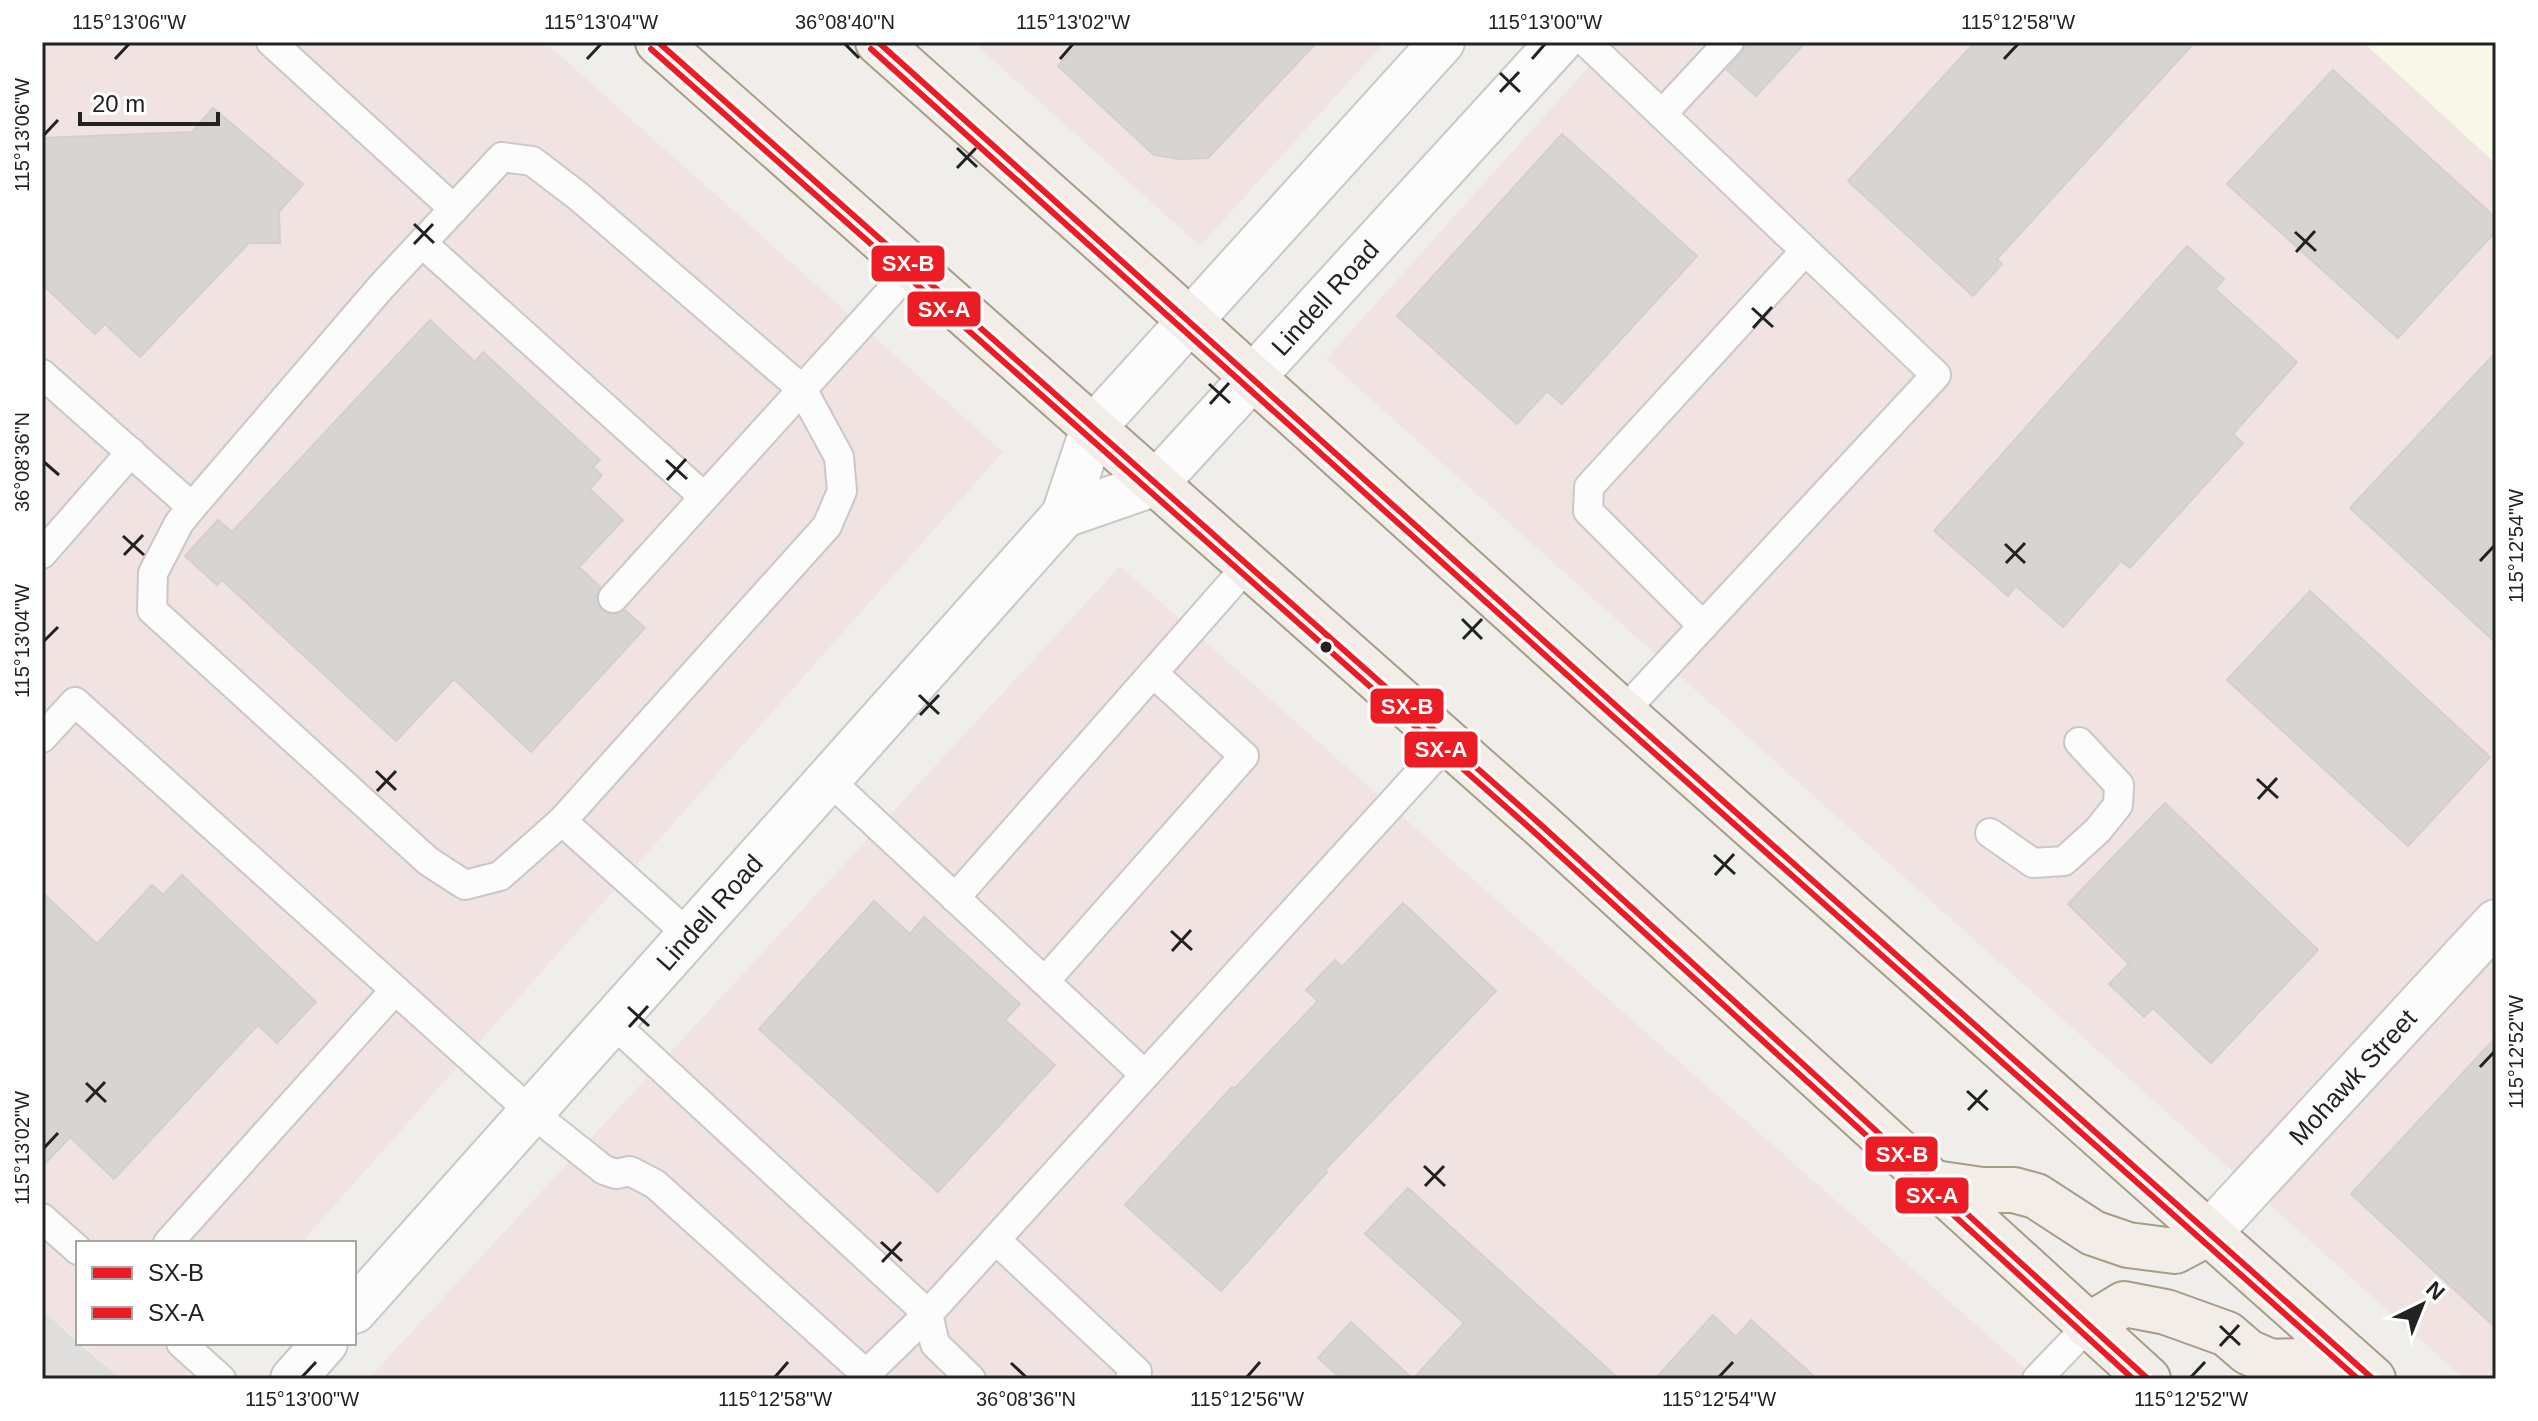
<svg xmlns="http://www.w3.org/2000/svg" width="2538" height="1421" font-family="Arial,sans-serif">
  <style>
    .residential { fill: #dfdedc }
    .commercial { fill: #f1e3e1 }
    .education { fill: #f8f7e8 }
    .building { fill: #d7d4d2; stroke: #d3d0cc; stroke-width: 2 }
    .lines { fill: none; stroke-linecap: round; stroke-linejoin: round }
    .service-casing { stroke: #c9c8c7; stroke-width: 32 }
    .minor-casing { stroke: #c9c8c7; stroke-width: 48 }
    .tertiary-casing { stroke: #c9c8c7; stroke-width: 48 }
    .primary-casing { stroke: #a79c86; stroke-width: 48 }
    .service { stroke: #fdfcfc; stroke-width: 28 }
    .minor { stroke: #fdfcfc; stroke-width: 44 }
    .tertiary { stroke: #fdfcfc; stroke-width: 44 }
    .primary { stroke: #f3ede7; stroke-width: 44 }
    .bus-1-casing { stroke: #fff; stroke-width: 12 }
    .bus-2-casing { stroke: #fff; stroke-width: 12 }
    .bus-1 { stroke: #ed1c24; stroke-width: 6 }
    .bus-2 { stroke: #ed1c24; stroke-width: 6 }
    .ticks { fill: none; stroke: #222; stroke-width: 3 }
    .bus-dot { fill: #222; stroke: #fff; stroke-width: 3 }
    .labels { text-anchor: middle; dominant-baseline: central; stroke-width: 8; stroke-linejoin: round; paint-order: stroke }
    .street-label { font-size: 26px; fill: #222; stroke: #fff }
    .line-badge { stroke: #fff; stroke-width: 3 }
    .badge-label { font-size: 22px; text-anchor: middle; font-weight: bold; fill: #fff }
    .neatline { fill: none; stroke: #222; stroke-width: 3 }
    .ticks-label { font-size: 20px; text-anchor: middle; fill: #222 }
  </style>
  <rect width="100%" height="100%" fill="#f0eeeb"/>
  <path class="residential" d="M42,1309L78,1343L122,1379H42Z"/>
  <g class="commercial">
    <path d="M42,42H545L1003,452L301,1243H78V1341L42,1309Z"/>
    <path d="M973,42H1385L1200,246Z"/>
    <path d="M1611,42H2496V1379H2464L1326,359Z"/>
    <path d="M1120,566L2037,1379H368Z"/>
    <path d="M81,1343H213L181,1379H122Z"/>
  </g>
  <path class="education" d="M2363,42H2496V164Z"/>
  <g class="building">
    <path d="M1080,42H1317L1208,158L1180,159L1154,155L1058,66Z"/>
    <path d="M1746,42H1806L1756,96L1727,70L1742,53Z"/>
    <path d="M1975,42H2195L1997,259L2002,264L1973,296L1848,181Z"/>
    <path d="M2333,70L2496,218V231L2398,338L2227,184Z"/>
    <path d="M213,108L303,184L279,212L280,243H249L140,357L105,324L95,334L42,284V138L192,132Z"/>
    <path d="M1562,134L1697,256L1562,404L1547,391L1517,424L1397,316Z"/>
    <path d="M2187,246L2224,279L2215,289L2297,362L2233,434L2243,443L2130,568L2121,561L2063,627L2016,586L2008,596L1934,531Z"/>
    <path d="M430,320L475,362L483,352L600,460L593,467L602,475L590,489L623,520L579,567L600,587L596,595L601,610L610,615L625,610L645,628L531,752L454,679L396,741L222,580L217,585L185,556L218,520L232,532Z"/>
    <path d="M2496,352V643L2350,508Z"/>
    <path d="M2310,591L2490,757L2408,846L2227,680Z"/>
    <path d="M2165,803L2318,950L2211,1063L2153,1008L2144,1017L2109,984L2129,964L2068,904Z"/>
    <path d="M182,875L316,1002L277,1043L258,1025L114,1179L70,1137L42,1167V892L97,944L152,885L163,895Z"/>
    <path d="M874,901L910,934L924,917L1020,1004L1005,1020L1055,1065L938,1192L759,1029Z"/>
    <path d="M1403,903L1496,991L1325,1170L1327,1172L1221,1291L1125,1205L1232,1087L1234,1089L1318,1001L1306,990L1335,960L1342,967Z"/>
    <path d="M2496,1037V1328L2351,1194Z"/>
    <path d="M1408,1188L1619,1379H1413L1464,1323L1365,1234Z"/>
    <path d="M1713,1315L1736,1337L1751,1320L1817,1379H1655Z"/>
    <path d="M1351,1322L1413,1379H1342L1318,1358Z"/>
  </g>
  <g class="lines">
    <g class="service-casing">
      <g id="service">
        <path d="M271,42L454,209"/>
        <path d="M1586,42L1936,375L1623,712"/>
        <path d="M1662,114L1729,42"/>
        <path d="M502,157L532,161L578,196L802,389L839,457L842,491L827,526L562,821L500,876L465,885L428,861L152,610L153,573L179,523L192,507L381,287Z"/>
        <path d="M422,243L704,497"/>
        <path d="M42,374L192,507"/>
        <path d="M42,554L131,452"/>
        <path d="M613,598L912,268"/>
        <path d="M1703,626L1588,511L1589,487L1805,251"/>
        <path d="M42,738L75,702L531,1112L604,1170L616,1174L630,1171L655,1184L866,1374L928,1314"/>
        <path d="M829,780L1145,1075L1448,742"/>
        <path d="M562,821L690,936"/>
        <path d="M1990,833L2033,863L2064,861L2098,830L2118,805L2119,785L2079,742"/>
        <path d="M955,898L1248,565"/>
        <path d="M1045,981L1244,756L1153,673"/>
        <path d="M612,1022L928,1314L1145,1075"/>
        <path d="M42,1218L78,1250"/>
        <path d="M996,1240L1137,1372L1130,1379"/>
        <path d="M168,1243L395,990"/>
        <path d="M928,1314L935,1344L971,1379"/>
        <path d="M181,1343L221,1379"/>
        <path d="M2037,1379L2088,1326"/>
      </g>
    </g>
    <g class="minor-casing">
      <g id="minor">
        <path id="s1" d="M2209,1233L2496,922"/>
      </g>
    </g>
    <g class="tertiary-casing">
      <g id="tertiary">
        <path id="s2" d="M1064,515L1156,483L1559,42"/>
        <path id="s3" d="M354,1311L1064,515L1093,428L1442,42"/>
        <path d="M293,1379L325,1343"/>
      </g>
    </g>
    <g class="primary-casing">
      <g id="primary">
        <path d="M658,42L1540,824L2148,1379"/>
        <path d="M878,42L1145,280L1623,712L2373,1379"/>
        <path d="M1934,1183L1982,1190H2014L2036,1196L2093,1233L2128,1245L2175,1251L2209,1233"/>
        <path d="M2088,1326L2124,1304L2166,1312L2227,1334L2248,1352L2271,1362L2350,1359"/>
      </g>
    </g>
    <use href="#service" class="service"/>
    <use href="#minor" class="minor"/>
    <use href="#tertiary" class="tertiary"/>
    <use href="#primary" class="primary"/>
    <g class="bus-1-casing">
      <g id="bus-1">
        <path d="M658,42L1540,824L2148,1379"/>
        <path d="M878,42L1623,712L2373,1379"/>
      </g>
    </g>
    <g class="bus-2-casing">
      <g id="bus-2">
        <path d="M651,49L1533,831L2133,1379"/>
        <path d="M871,49L1616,719L2358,1379"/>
      </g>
    </g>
    <use href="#bus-1" class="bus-1"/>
    <use href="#bus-2" class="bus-2"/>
  </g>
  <path class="ticks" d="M845,44L859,58M115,59L129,44M587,59L601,44M1060,59L1073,44M1532,59L1545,44M2004,59L2018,44M1500,73L1520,92M1500,92L1519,72M44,135L58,120M957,148L977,167M957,168L976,148M414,224L434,243M2295,232L2316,251M414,244L433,224M2296,252L2315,231M1752,308L1773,327M1753,328L1772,307M1209,384L1230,403M1210,404L1229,383M666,460L687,479M44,462L59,475M667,480L686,459M123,536L144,555M2005,544L2025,563M124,555L143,535M2480,561L2494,546M2006,563L2025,543M1462,619L1482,639M1463,639L1482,619M44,641L58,627M919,695L939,714M920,715L939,695M376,771L396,790M2257,779L2278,798M377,791L396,771M2258,799L2277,778M1714,855L1735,874M1715,875L1734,854M1171,931L1192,950M1172,951L1191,930M628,1007L649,1026M629,1027L648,1006M2480,1067L2494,1052M86,1083L106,1102M1967,1091L1988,1110M86,1102L105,1082M1968,1110L1987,1090M44,1148L58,1133M1424,1166L1445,1186M1425,1186L1444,1166M881,1242L902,1261M882,1262L901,1242M2220,1326L2240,1345M2220,1346L2239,1325M1011,1363L1026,1377M302,1377L316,1362M775,1377L788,1362M1247,1377L1260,1362M1719,1377L1733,1362M2191,1377L2205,1362"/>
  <circle class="bus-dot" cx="1326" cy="647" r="7"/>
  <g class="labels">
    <g class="street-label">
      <text stroke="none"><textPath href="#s2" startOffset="348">Lindell Road</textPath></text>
      <text stroke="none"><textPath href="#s3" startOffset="534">Lindell Road</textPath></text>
      <text stroke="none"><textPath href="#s1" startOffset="212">Mohawk Street</textPath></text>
    </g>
  </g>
  <g class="line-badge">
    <rect x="870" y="244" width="76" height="39" rx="8" fill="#ed1c24"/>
    <rect x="906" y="290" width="76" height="38" rx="8" fill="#ed1c24"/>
    <rect x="1369" y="687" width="76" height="38" rx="8" fill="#ed1c24"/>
    <rect x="1403" y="730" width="76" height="39" rx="8" fill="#ed1c24"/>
    <rect x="1864" y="1135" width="75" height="38" rx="8" fill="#ed1c24"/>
    <rect x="1894" y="1176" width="76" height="39" rx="8" fill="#ed1c24"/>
  </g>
  <g class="badge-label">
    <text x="908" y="271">SX-B</text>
    <text x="944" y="317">SX-A</text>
    <text x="1407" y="714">SX-B</text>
    <text x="1441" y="757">SX-A</text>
    <text x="1902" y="1162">SX-B</text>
    <text x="1932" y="1203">SX-A</text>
  </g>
  <rect width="2538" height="1421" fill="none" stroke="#ffffff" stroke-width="88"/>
  <rect x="76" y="1241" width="280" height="104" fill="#ffffff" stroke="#a7a7a7" stroke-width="2"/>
  <rect x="92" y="1267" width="40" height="12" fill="#ed1c24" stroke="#a7a7a7" stroke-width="2"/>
  <text x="148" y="1281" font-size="24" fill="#222222">SX-B</text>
  <rect x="92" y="1307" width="40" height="12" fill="#ed1c24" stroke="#a7a7a7" stroke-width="2"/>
  <text x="148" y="1321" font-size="24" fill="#222222">SX-A</text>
  <g transform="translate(2422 1305) rotate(43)" stroke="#ffffff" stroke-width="6" paint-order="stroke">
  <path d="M0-6L14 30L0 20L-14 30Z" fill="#222222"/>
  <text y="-12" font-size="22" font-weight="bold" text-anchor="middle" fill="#222222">N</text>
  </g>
  <path d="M80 112v12h138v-12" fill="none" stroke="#222222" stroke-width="4"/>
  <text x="92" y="112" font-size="24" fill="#222222" stroke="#ffffff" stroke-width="6" paint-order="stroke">20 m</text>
  <rect x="44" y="44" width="2450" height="1333" class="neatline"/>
  <g class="ticks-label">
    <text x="129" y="29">115°13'06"W</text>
    <text x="601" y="29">115°13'04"W</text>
    <text x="845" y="29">36°08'40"N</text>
    <text x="1073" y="29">115°13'02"W</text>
    <text x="1545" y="29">115°13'00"W</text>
    <text x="2018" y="29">115°12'58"W</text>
    <text transform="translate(22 135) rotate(-90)" y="7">115°13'06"W</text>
    <text transform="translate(22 462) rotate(-90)" y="7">36°08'36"N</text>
    <text transform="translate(2516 546) rotate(-90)" y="7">115°12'54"W</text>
    <text transform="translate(22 641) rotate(-90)" y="7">115°13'04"W</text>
    <text transform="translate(2516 1052) rotate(-90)" y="7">115°12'52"W</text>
    <text transform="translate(22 1148) rotate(-90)" y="7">115°13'02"W</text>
    <text x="302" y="1406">115°13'00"W</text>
    <text x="775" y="1406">115°12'58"W</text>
    <text x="1026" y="1406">36°08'36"N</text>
    <text x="1247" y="1406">115°12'56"W</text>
    <text x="1719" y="1406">115°12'54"W</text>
    <text x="2191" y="1406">115°12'52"W</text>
  </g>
</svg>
